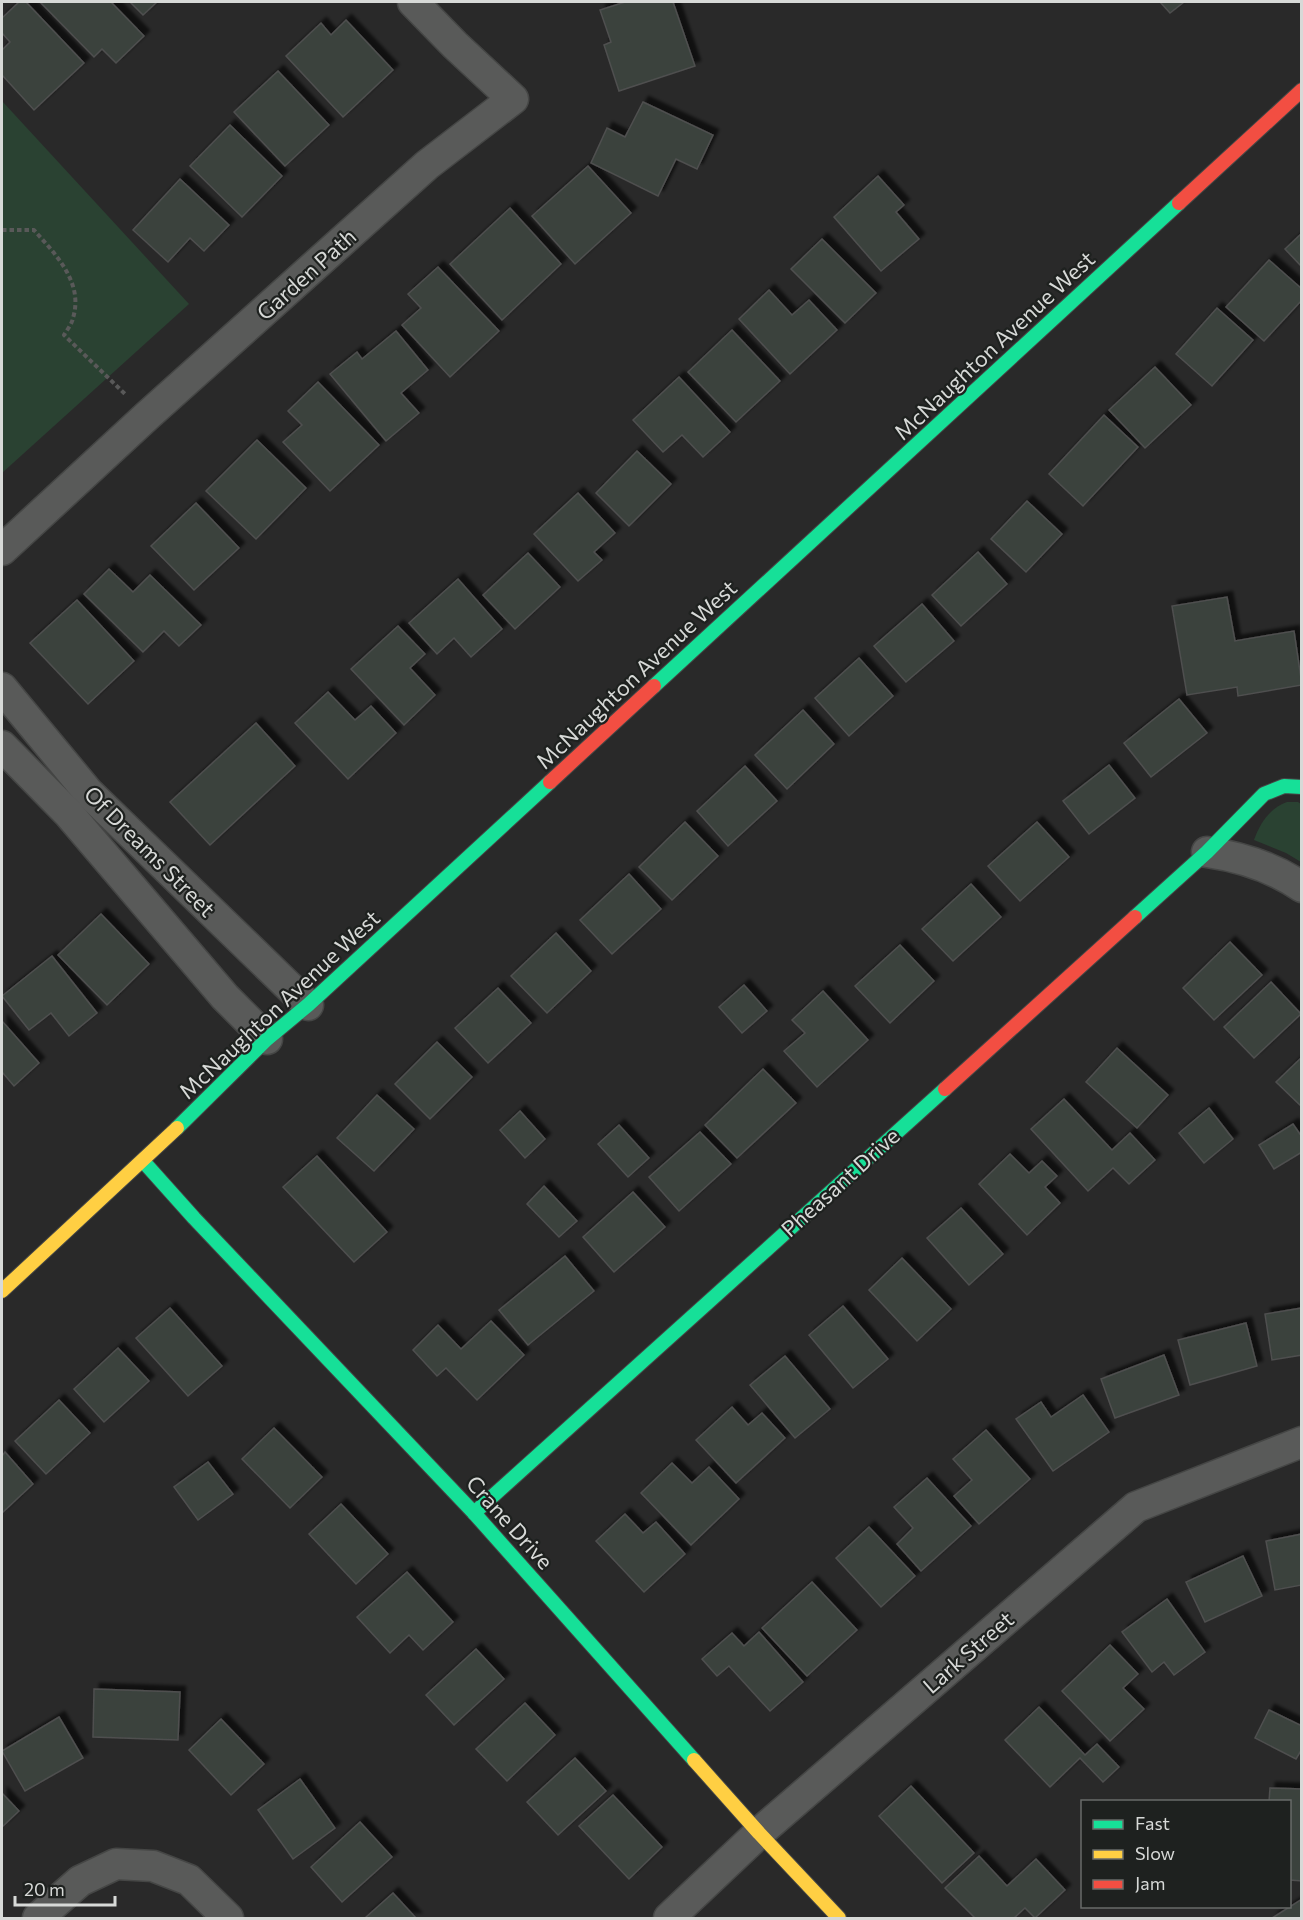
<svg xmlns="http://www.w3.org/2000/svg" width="1303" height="1920" font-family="Commissioner,sans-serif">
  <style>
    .green { fill: #2a4232 }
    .building { fill: #3a433e; stroke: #4f4f4f; stroke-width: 1.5; filter: url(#shadow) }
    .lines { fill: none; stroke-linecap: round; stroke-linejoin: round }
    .street-casing { stroke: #454645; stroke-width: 33 }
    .fast-casing { stroke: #454645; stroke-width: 16 }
    .slow-casing { stroke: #454645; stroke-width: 16 }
    .jam-casing { stroke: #454645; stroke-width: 16 }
    .path { stroke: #595959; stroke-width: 4; stroke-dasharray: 4.5 3; stroke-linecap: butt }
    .street { stroke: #595a59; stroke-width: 30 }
    .fast { stroke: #16e098; stroke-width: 14 }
    .slow { stroke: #ffcf43; stroke-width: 14 }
    .jam { stroke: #f24e42; stroke-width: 14 }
    .labels { text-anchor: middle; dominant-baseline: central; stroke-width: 4.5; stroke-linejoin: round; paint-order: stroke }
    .street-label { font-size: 22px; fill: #d7d9d7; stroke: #1e211f }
  </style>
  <defs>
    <filter id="shadow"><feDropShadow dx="5.5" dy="-5.5" stdDeviation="1.5" flood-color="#0009"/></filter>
  </defs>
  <rect width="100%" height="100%" fill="#292929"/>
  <g class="green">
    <path d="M2,101L189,304L2,473Z"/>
    <path d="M1287,802H1298L1301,804V862L1286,853L1254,840C1260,823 1270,808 1287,802Z"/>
  </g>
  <g class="building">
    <path d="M19,2H26L84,63L34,110L2,75V50L10,42L2,33V18Z"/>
    <path d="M40,2H111L144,36L116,63L102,49L94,57Z"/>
    <path d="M130,2H157L143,15Z"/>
    <path d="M625,2H673L695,66L619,91L604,45L611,42L600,10Z"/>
    <path d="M1160,2H1184L1170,13Z"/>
    <path d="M346,20L393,70L343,117L286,56L321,23L331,35Z"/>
    <path d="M278,71L329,125L285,166L234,112Z"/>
    <path d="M643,102L713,135L697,169L676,159L658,196L591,163L607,128L625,137Z"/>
    <path d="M230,125L282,176L242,217L190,166Z"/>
    <path d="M588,166L631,213L575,264L532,216Z"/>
    <path d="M878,176L904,205L896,212L919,239L881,271L834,217Z"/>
    <path d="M180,179L229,225L204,251L190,238L168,262L133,230Z"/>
    <path d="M510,208L561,264L502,320L450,264Z"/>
    <path d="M1302,233V267L1285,249Z"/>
    <path d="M822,239L876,293L845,323L791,269Z"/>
    <path d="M1269,260L1302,289V300L1264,341L1226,307Z"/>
    <path d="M438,267L499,331L450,377L402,325L421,308L408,294Z"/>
    <path d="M769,290L792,315L809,300L837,330L790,374L739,319Z"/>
    <path d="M1217,308L1253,340L1212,386L1176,354Z"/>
    <path d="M732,330L780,381L736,422L688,372Z"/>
    <path d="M396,331L428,370L401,393L419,413L386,441L330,374L357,352L362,359Z"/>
    <path d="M1155,367L1191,405L1145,448L1109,410Z"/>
    <path d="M679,377L730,432L703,457L682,435L663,452L633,420Z"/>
    <path d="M318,382L379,445L330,491L283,442L302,425L288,411Z"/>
    <path d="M1104,415L1138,447L1083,506L1049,474Z"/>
    <path d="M257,440L306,488L256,539L206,491Z"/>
    <path d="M637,451L671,484L629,526L596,493Z"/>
    <path d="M578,493L615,533L594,552L602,560L578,581L534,534Z"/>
    <path d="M1027,501L1062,534L1026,572L991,539Z"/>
    <path d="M196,503L239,548L194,590L151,546Z"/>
    <path d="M978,552L1007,584L961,626L932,595Z"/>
    <path d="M528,553L560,587L515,629L483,595Z"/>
    <path d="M109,569L133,592L150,575L201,625L179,646L164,631L143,652L84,594Z"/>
    <path d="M458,579L502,629L471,657L454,638L437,654L409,623Z"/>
    <path d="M1227,597L1235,641L1294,631L1302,685L1238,696L1237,687L1187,695L1172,606Z"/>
    <path d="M77,600L134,661L88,704L30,643Z"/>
    <path d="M922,604L954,641L906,682L874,646Z"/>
    <path d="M398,626L425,654L410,668L435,695L404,725L351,669Z"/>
    <path d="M859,658L893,696L849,736L815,698Z"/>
    <path d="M328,692L355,720L371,706L396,733L348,779L295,723Z"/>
    <path d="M1179,699L1207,733L1151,777L1124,743Z"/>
    <path d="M803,710L834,744L787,789L755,755Z"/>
    <path d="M256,723L295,766L210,845L170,802Z"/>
    <path d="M1109,765L1135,798L1089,834L1063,801Z"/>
    <path d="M745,766L777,801L728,846L697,811Z"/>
    <path d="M685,822L718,856L672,900L639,867Z"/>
    <path d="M1037,822L1069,857L1020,901L988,866Z"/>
    <path d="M629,874L661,909L612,954L580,920Z"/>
    <path d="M971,884L1001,917L953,961L922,929Z"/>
    <path d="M101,914L149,964L107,1005L58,955Z"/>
    <path d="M556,933L591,971L547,1013L511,976Z"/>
    <path d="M1230,942L1262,975L1214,1020L1183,988Z"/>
    <path d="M900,945L934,981L890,1023L855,986Z"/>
    <path d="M52,956L97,1013L69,1036L51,1013L29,1030L2,996Z"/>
    <path d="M1271,982L1301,1014L1254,1058L1224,1027Z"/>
    <path d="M744,985L767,1011L742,1033L719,1007Z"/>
    <path d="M498,988L531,1023L488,1063L455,1028Z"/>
    <path d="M823,991L868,1040L817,1087L784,1051L805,1033L792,1020Z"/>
    <path d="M2,1021L39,1063L14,1086L2,1072Z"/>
    <path d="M437,1042L472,1077L430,1119L395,1084Z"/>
    <path d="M1117,1048L1168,1095L1137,1128L1086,1082Z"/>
    <path d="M1302,1057V1107L1276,1082Z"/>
    <path d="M763,1069L796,1103L737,1158L705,1125Z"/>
    <path d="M377,1095L414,1129L374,1171L337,1138Z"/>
    <path d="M1064,1099L1112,1150L1130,1133L1155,1160L1129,1184L1113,1168L1088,1191L1031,1129Z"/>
    <path d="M1209,1108L1233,1139L1204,1163L1179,1133Z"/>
    <path d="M520,1111L545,1139L525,1158L500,1130Z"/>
    <path d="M1293,1124L1302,1137V1152L1274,1169L1259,1145Z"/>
    <path d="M619,1125L649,1158L628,1177L598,1144Z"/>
    <path d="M700,1132L731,1164L679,1211L649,1177Z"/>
    <path d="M1010,1154L1029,1173L1042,1161L1057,1176L1045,1187L1060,1203L1027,1235L979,1184Z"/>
    <path d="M317,1156L387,1232L354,1262L283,1187Z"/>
    <path d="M544,1186L577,1221L559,1237L527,1204Z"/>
    <path d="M633,1192L665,1227L614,1272L583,1237Z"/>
    <path d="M961,1208L1003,1254L969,1285L927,1238Z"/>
    <path d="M565,1256L594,1291L528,1345L499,1310Z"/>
    <path d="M902,1258L951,1309L917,1341L869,1290Z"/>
    <path d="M843,1306L888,1359L853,1388L809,1335Z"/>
    <path d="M170,1308L222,1366L188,1396L136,1338Z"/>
    <path d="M1302,1308V1355L1272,1360L1265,1314Z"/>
    <path d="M491,1321L524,1355L477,1400L446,1368L437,1376L413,1350L438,1325L461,1349Z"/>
    <path d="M1246,1323L1257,1366L1190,1385L1178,1340Z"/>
    <path d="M118,1348L149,1381L104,1422L74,1389Z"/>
    <path d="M1164,1355L1179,1395L1115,1418L1101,1379Z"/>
    <path d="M785,1356L830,1409L795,1438L750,1385Z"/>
    <path d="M1083,1395L1109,1432L1053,1471L1016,1419L1041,1402L1051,1417Z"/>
    <path d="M59,1400L90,1433L46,1474L15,1441Z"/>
    <path d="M732,1407L748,1425L762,1413L785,1438L736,1483L696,1440Z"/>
    <path d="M274,1428L322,1477L290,1508L242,1459Z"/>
    <path d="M986,1430L1030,1479L979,1524L954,1496L972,1480L953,1459Z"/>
    <path d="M5,1452L33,1484L2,1513V1456Z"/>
    <path d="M208,1462L233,1494L198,1520L174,1487Z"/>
    <path d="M672,1463L692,1483L709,1467L739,1499L691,1545L641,1493Z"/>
    <path d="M927,1478L971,1526L921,1571L897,1544L913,1528L894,1507Z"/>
    <path d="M341,1504L388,1554L356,1584L309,1534Z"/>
    <path d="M625,1514L643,1533L656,1522L685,1554L644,1592L596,1541Z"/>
    <path d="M869,1527L915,1576L881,1607L836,1558Z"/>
    <path d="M1302,1534V1585L1275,1590L1266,1541Z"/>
    <path d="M1243,1556L1262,1596L1205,1622L1186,1582Z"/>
    <path d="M407,1572L453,1622L423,1650L409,1635L390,1653L357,1617Z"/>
    <path d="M812,1582L857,1630L807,1676L762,1628Z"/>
    <path d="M1167,1599L1205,1652L1174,1675L1164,1662L1152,1672L1122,1632Z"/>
    <path d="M759,1632L803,1682L770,1711L729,1666L717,1676L702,1659L732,1633L744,1646Z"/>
    <path d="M1110,1645L1138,1674L1123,1688L1144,1709L1110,1741L1062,1691Z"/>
    <path d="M476,1649L504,1679L454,1725L426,1695Z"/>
    <path d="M94,1689L180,1692L178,1740L93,1737Z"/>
    <path d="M525,1703L555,1735L507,1781L476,1749Z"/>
    <path d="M1039,1707L1085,1755L1097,1744L1119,1767L1103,1782L1080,1758L1050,1787L1005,1740Z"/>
    <path d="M1269,1710L1302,1726V1749L1296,1759L1255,1738Z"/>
    <path d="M59,1717L83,1758L25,1791L2,1751Z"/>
    <path d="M221,1719L264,1764L231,1795L189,1750Z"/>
    <path d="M575,1758L606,1791L558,1835L527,1802Z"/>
    <path d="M300,1779L335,1828L293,1859L258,1810Z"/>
    <path d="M911,1786L974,1853L942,1883L879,1816Z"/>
    <path d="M1270,1788L1302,1789V1881L1290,1880V1802H1269Z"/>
    <path d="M2,1793L19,1811L2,1827Z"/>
    <path d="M613,1795L662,1847L629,1879L579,1826Z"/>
    <path d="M360,1822L392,1857L342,1902L311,1867Z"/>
    <path d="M979,1856L1007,1886L1036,1859L1065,1890L1035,1918L1025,1908L1014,1918H975L945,1888Z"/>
    <path d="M393,1893L416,1918H365Z"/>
    <path d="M1302,1899V1918H1272Z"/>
  </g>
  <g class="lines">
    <g class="street-casing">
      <g id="street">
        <path d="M2,550L147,416L427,165L513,99L455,45L413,2"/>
        <path d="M2,688L88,792L308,1005"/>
        <path d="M2,746L69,814L225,997L267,1039"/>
        <path d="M1207,852C1241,857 1273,867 1302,887"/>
        <path d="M38,1918L80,1881L116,1864L153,1866L189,1880L228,1918"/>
        <path d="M669,1918L759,1833L1136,1507L1302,1442"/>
      </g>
    </g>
    <g class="fast-casing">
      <g id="fast">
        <path d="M654,686L1179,203"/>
        <path d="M1135,917L1207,852L1264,794L1284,786L1302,787"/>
        <path d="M177,1128L267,1039L308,1005L550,782"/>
        <path d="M143,1161L194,1218L474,1513L694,1760"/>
        <path d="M474,1513L945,1089"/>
      </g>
    </g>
    <g class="slow-casing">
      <g id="slow">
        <path d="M2,1291L177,1128"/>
        <path d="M694,1760L759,1833L839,1918"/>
      </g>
    </g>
    <g class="jam-casing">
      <g id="jam">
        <path d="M1179,203L1302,90"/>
        <path d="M550,782L654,686"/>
        <path d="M945,1089L1135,917"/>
      </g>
    </g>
    <path class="path" d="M2,230H34C55,254 84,282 73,318C72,324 67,330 64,335L125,394"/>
    <use href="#street" class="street"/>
    <use href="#fast" class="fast"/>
    <use href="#slow" class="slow"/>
    <use href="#jam" class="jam"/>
  </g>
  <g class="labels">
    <g class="street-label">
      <text transform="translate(306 274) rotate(-42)">Garden Path</text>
      <text transform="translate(994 345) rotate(-43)">McNaughton Avenue West</text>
      <text transform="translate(636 674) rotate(-43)">McNaughton Avenue West</text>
      <text transform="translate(150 851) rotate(45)">Of Dreams Street</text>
      <text transform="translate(279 1004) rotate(-43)">McNaughton Avenue West</text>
      <text transform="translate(840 1182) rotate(-42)">Pheasant Drive</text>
      <text transform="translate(510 1522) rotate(48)">Crane Drive</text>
      <text transform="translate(968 1652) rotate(-41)">Lark Street</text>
    </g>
  </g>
  <rect width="1303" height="1920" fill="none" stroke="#d7d9d7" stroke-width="6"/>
  <rect x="1081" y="1800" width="210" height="108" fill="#1e211f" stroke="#686b69" stroke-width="1.5"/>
  <rect x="1093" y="1820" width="30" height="9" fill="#16e098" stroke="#686b69" stroke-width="1.5"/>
  <text x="1135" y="1830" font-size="18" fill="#d7d9d7">Fast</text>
  <rect x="1093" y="1850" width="30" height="9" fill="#ffcf43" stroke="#686b69" stroke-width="1.5"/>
  <text x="1135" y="1860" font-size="18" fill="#d7d9d7">Slow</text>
  <rect x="1093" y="1880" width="30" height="9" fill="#f24e42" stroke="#686b69" stroke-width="1.5"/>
  <text x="1135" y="1890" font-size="18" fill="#d7d9d7">Jam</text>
  <path d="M15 1896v9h100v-9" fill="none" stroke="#d7d9d7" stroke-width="3"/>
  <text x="24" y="1896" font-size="18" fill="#d7d9d7" stroke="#1e211f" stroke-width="4.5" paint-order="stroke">20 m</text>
</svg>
